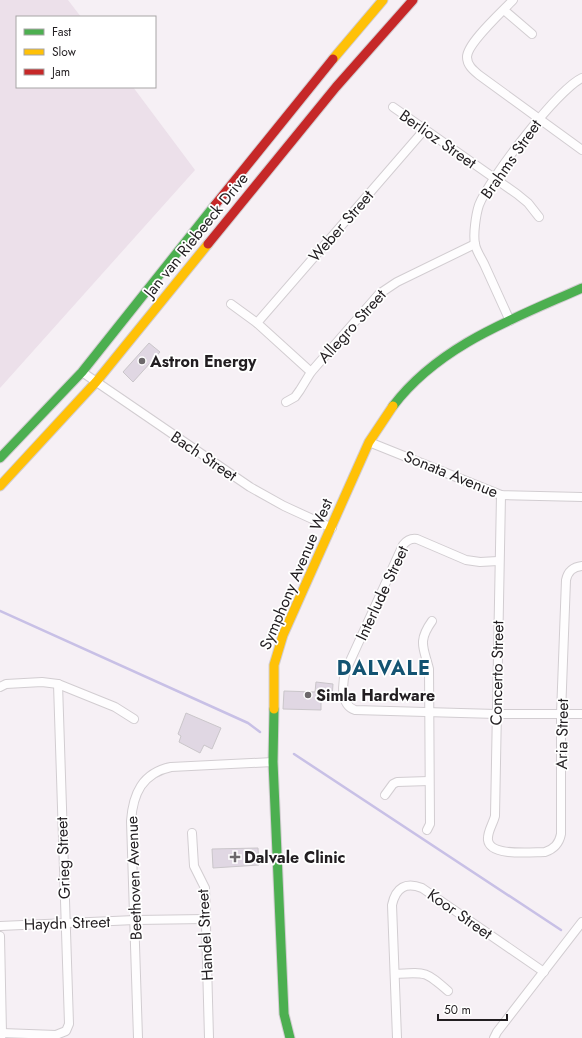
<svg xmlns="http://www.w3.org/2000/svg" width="582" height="1038" font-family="Jost,sans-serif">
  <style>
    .built { fill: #ece0ea }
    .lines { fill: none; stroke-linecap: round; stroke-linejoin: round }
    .stream { stroke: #c8c0e6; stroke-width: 2.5 }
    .building { fill: #e0d7e3; stroke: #cac6ca }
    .street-casing { stroke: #d2cdd1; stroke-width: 10 }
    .fast-casing { stroke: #d2cdd1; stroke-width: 11 }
    .slow-casing { stroke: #d2cdd1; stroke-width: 11 }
    .jam-casing { stroke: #d2cdd1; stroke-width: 11 }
    .street { stroke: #fefdfe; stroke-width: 8 }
    .fast { stroke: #4caf50; stroke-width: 9 }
    .slow { stroke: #ffc107; stroke-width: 9 }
    .jam { stroke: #c62828; stroke-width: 9 }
    .poi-dot { fill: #6c686b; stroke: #fff; stroke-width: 1.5 }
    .labels { text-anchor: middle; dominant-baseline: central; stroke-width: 3.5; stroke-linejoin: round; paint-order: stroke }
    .street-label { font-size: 16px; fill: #221e21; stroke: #fff }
    .poi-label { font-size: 16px; font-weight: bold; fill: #221e21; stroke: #fff; text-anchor: start }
    .district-label { font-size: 20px; font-weight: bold; letter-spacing: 1px; fill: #135372; stroke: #fff }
  </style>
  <rect width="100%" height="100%" fill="#f6f0f5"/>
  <path class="built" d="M0,0H68L81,17H17V87H133L195,170L0,388Z"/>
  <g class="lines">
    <g class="stream">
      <path d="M0,611L248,723L260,732"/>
      <path d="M294,754L561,930"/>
    </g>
  </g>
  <g class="building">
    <path d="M149,343L160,352L133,382L123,372Z"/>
    <path d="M316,682L333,684L332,698L321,699V710L283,709L284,691L315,692Z"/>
    <path d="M186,713L221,728L212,749L204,745L200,753L179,742L181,736L178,734Z"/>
    <path d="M258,848L259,865L213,868L212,849Z"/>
  </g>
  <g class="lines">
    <g class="street-casing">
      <g id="street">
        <path d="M513,0C503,11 467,43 467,57C467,65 473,70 479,75L582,150"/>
        <path d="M504,10L532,34"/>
        <path d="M393,107L517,194L528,203L539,217"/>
        <path d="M231,304L257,323L311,372"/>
        <path d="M510,321C502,303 493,284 485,266C482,259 476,251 475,244C473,234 476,214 479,205C489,179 558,89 582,78"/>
        <path d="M257,323L425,129"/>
        <path d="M82,372L250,487L284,506L332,528"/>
        <path d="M286,402L295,397L300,390L311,372L379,294L397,282L475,244"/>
        <path d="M369,442L501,495L582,497"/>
        <path d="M501,495L495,816C493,824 487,832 488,840C490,857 532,852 545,852C554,849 559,844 561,834V714L566,580C568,571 573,567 582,566"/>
        <path d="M498,561L480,562L466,560L417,539C411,538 407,540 403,545L346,670C342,683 340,705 355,710L496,714H582"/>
        <path d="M0,687L6,684L42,682L58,684L115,707L134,719"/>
        <path d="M385,795L393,784L397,782L429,781"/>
        <path d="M427,830L430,824L429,669C424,648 417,642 432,621"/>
        <path d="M192,833L194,866L205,888L209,1038"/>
        <path d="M0,926L135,920L206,919"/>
        <path d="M0,936L2,1033L1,1038"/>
        <path d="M395,974C426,972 425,971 448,991"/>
        <path d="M2,1033L56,1035L66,1031L69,1024L58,684"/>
        <path d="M138,1038L131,821C133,794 142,773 171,767L273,762"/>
        <path d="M397,1038L392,905C396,887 406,882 422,888L544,972"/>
        <path d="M494,1038L497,1032L582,922"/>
      </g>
    </g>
    <g class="fast-casing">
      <g id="fast">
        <path d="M393,406C439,345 515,318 582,288"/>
        <path d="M0,458L82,372L215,205"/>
        <path d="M274,709L273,762L284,1014L290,1038"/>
      </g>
    </g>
    <g class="slow-casing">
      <g id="slow">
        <path d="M333,59L383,0"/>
        <path d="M0,486L96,382L208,244"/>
        <path d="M274,709V665L283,635L369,442L393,406"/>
      </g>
    </g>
    <g class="jam-casing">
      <g id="jam">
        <path d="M215,205L333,59"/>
        <path d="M208,244L336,87L413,0"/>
      </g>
    </g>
    <use href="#street" class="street"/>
    <use href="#fast" class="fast"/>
    <use href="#slow" class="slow"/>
    <use href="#jam" class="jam"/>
  </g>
  <g class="poi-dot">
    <circle cx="142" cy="361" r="4"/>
    <circle cx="308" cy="695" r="4"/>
    <path d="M233 851h4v4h4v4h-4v4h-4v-4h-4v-4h4z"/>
  </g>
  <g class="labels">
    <g class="street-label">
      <text transform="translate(438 139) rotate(35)">Berlioz Street</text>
      <text transform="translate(511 159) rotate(-55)">Brahms Street</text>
      <text transform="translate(341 226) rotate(-49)">Weber Street</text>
      <text transform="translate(196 235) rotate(-51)">Jan van Riebeeck Drive</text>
      <text transform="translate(352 326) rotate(-48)">Allegro Street</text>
      <text transform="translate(204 456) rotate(34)">Bach Street</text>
      <text transform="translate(451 474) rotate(22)">Sonata Avenue</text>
      <text transform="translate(296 574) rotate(-67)">Symphony Avenue West</text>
      <text transform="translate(382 593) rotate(-65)">Interlude Street</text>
      <text transform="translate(497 673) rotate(-89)">Concerto Street</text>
      <text transform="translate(562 734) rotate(-89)">Aria Street</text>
      <text transform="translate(63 858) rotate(-92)">Grieg Street</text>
      <text transform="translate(134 878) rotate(-92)">Beethoven Avenue</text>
      <text transform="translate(460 914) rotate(35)">Koor Street</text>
      <text transform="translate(67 923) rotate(-2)">Haydn Street</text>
      <text transform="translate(205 935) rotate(-93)">Handel Street</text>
    </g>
    <g class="poi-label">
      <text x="150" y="361">Astron Energy</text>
      <text x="316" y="695">Simla Hardware</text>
      <text x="244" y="857">Dalvale Clinic</text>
    </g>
    <g class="district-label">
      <text x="384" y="668">DALVALE</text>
    </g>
  </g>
  <rect x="16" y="16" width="140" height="72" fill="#ffffff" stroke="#a7a5a6"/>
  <rect x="24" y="29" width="20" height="6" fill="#4caf50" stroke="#a7a5a6"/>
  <text x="52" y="36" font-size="12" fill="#221e21">Fast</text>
  <rect x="24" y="49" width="20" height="6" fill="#ffc107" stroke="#a7a5a6"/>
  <text x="52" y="56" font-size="12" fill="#221e21">Slow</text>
  <rect x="24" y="69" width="20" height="6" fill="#c62828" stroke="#a7a5a6"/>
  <text x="52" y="76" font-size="12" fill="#221e21">Jam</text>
  <path d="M438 1014v6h69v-6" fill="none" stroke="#221e21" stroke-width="2"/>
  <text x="444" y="1014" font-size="12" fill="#221e21" stroke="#ffffff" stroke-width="3" paint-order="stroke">50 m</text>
</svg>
